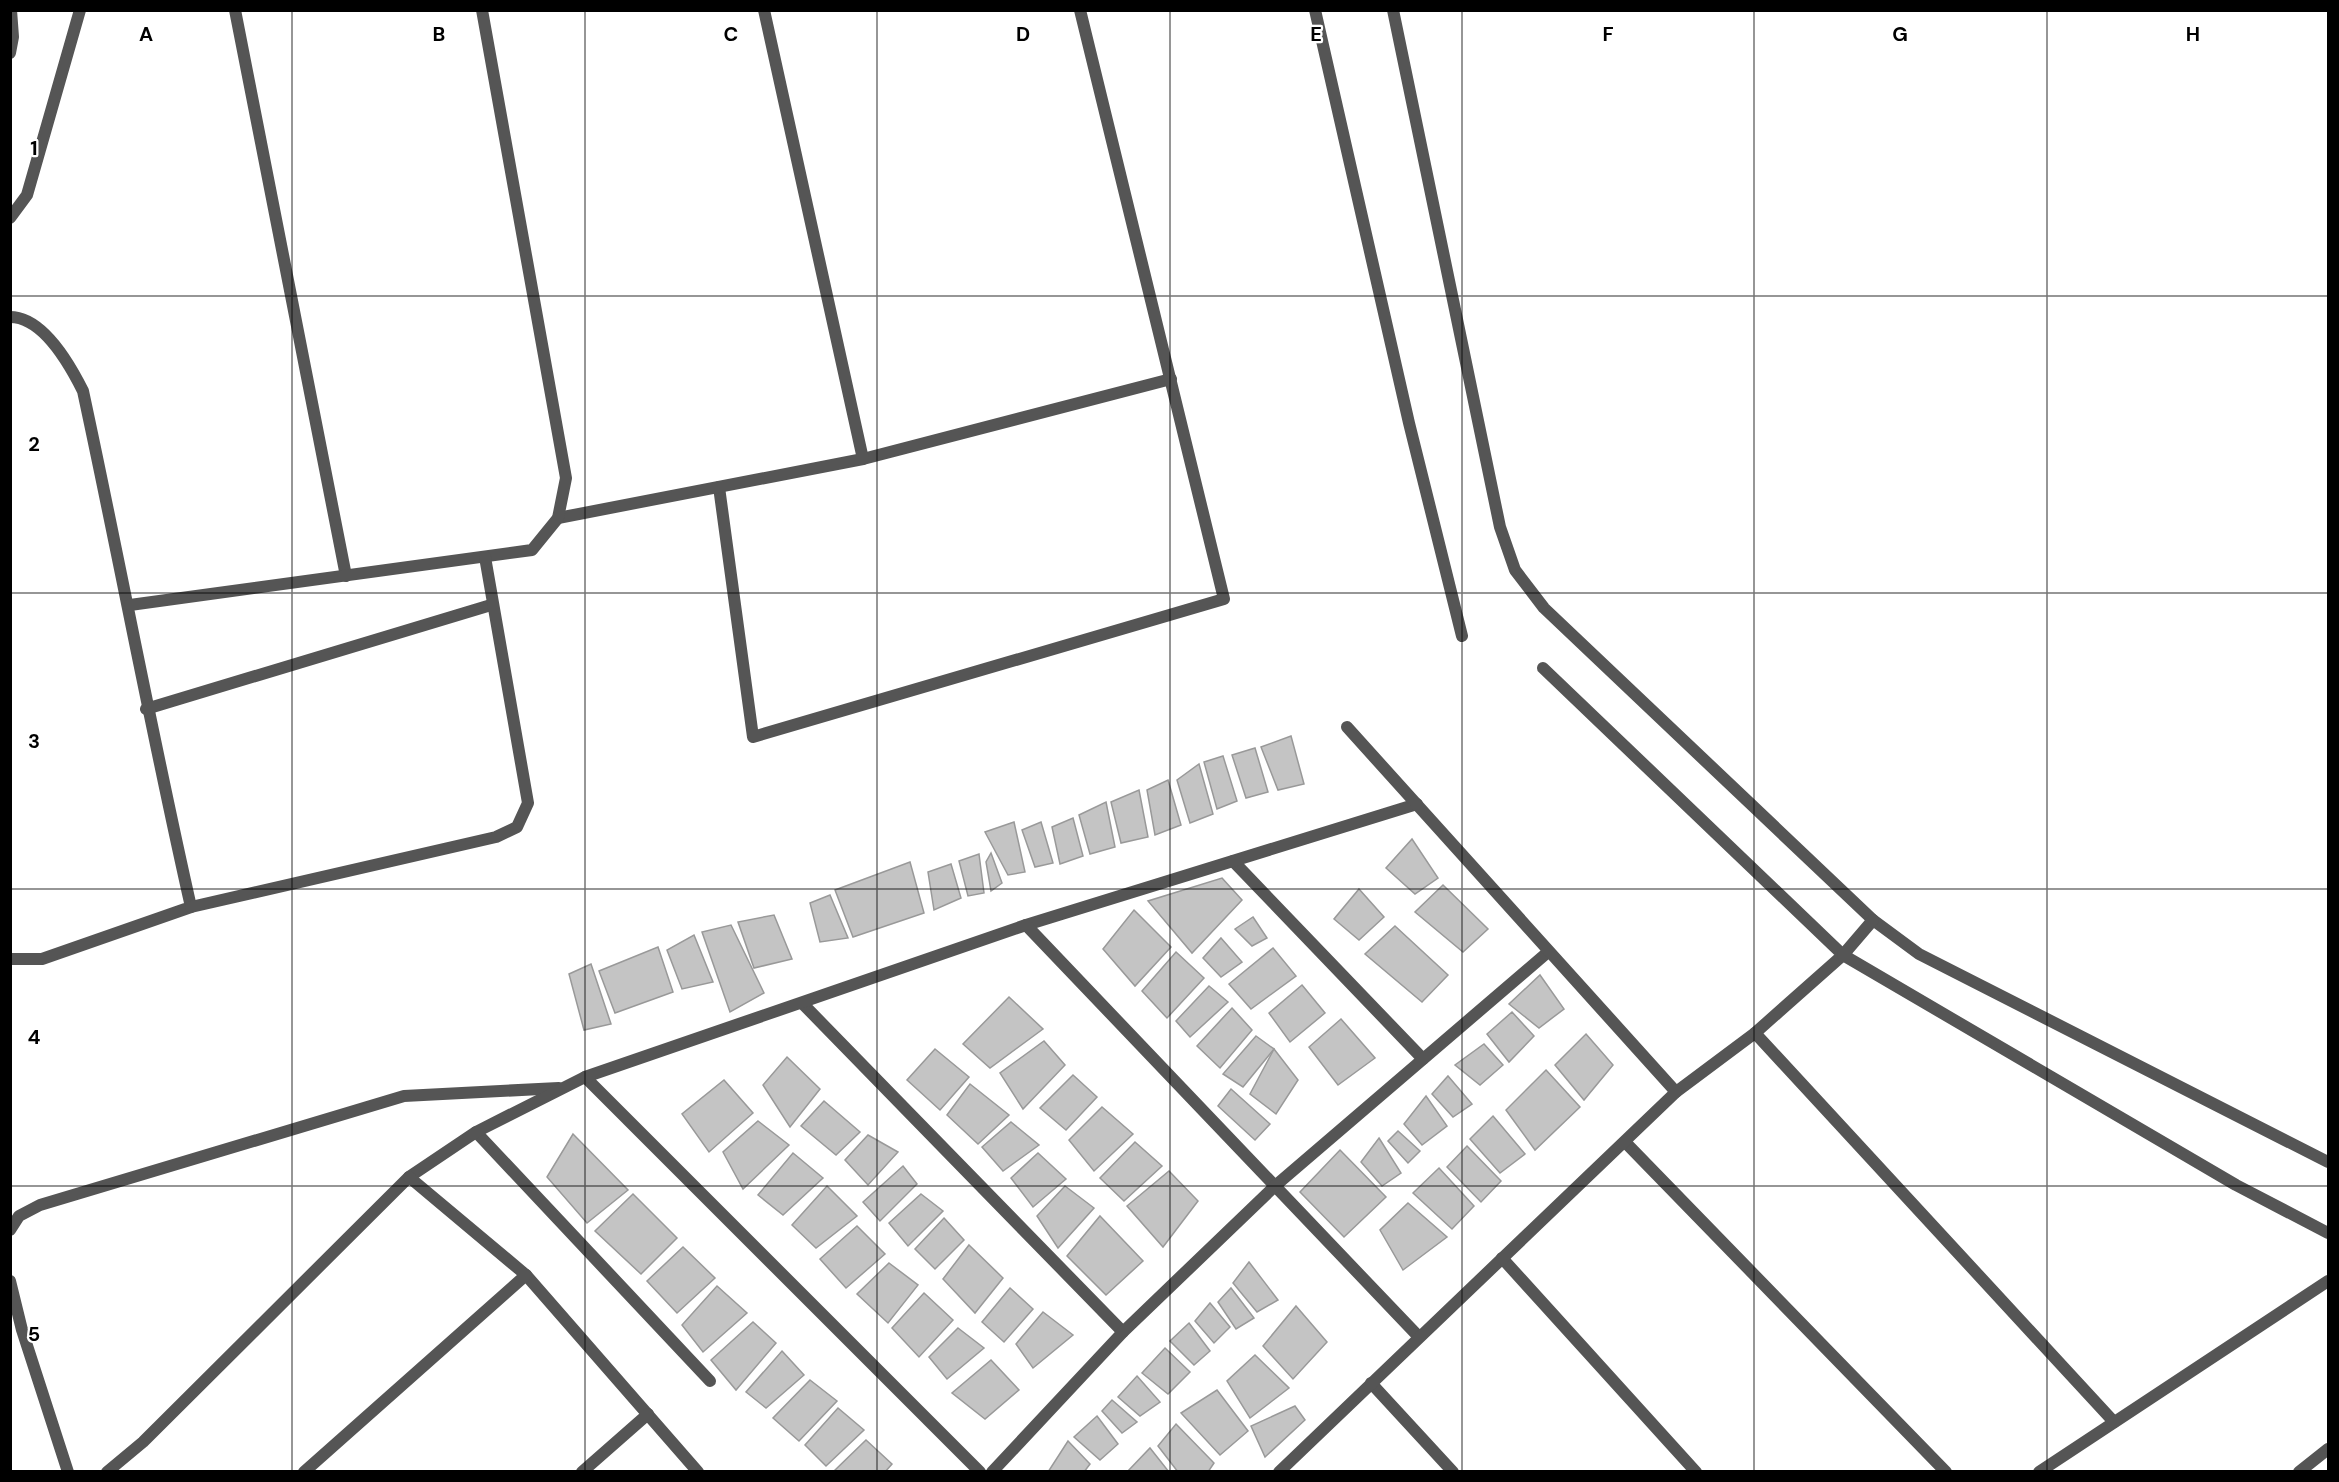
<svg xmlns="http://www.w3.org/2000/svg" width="2339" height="1482" font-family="'DM Sans',sans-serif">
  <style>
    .building { fill: #c4c4c4; stroke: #999; stroke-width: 1.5 }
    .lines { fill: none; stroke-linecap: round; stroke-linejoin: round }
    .street { stroke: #555; stroke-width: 12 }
    .grid { fill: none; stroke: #000; stroke-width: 1.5; stroke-opacity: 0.55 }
    .grid-label { font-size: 20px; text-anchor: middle; font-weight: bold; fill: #000; stroke: #fff; stroke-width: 4.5; stroke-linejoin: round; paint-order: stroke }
  </style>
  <rect width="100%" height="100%" fill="#fff"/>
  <g class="building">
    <path d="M1291,736L1304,784L1278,790L1261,747Z"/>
    <path d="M1255,748L1268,792L1246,798L1232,755Z"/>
    <path d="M1223,756L1237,801L1217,809L1204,762Z"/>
    <path d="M1199,764L1213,814L1190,823L1177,780Z"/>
    <path d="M1168,780L1181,825L1155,835L1147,790Z"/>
    <path d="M1139,790L1148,837L1121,843L1111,802Z"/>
    <path d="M1106,802L1115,847L1090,854L1079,815Z"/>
    <path d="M1073,818L1083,856L1060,864L1052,827Z"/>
    <path d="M1014,822L1025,872L1008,875L985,832Z"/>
    <path d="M1041,822L1053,863L1035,867L1022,830Z"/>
    <path d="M1412,839L1438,878L1415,894L1386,868Z"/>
    <path d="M991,853L1002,883L991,891L986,862Z"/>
    <path d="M979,854L984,893L968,896L959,861Z"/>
    <path d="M910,862L924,913L853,937L835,890Z"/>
    <path d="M951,864L961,898L934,910L928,872Z"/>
    <path d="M1222,878L1242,900L1192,953L1148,901Z"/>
    <path d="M1443,885L1488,929L1463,952L1415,912Z"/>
    <path d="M1359,889L1384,917L1359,940L1334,919Z"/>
    <path d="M830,895L848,938L820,942L810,903Z"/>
    <path d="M1134,910L1171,947L1135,986L1103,949Z"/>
    <path d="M774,915L792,959L754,968L738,922Z"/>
    <path d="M1253,917L1267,938L1252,946L1235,929Z"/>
    <path d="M731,925L764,993L730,1012L702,932Z"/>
    <path d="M1395,926L1448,975L1422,1002L1365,954Z"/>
    <path d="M694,935L713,982L682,989L667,950Z"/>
    <path d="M1221,938L1242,962L1221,977L1203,958Z"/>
    <path d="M658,947L673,992L615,1013L599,971Z"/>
    <path d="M1273,948L1296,976L1251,1009L1229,984Z"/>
    <path d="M1176,952L1204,978L1167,1018L1142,991Z"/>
    <path d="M591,964L611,1024L584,1030L569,974Z"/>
    <path d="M1540,975L1564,1009L1539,1028L1509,1004Z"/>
    <path d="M1302,985L1325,1013L1290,1042L1269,1013Z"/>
    <path d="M1209,986L1228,1002L1190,1037L1176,1021Z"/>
    <path d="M1009,997L1043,1029L990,1068L963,1044Z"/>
    <path d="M1232,1008L1252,1030L1220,1068L1197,1046Z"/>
    <path d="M1512,1012L1534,1036L1509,1062L1487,1034Z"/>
    <path d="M1341,1019L1375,1058L1338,1085L1309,1047Z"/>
    <path d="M1586,1034L1613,1065L1584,1100L1555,1065Z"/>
    <path d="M1256,1036L1274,1049L1243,1087L1223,1074Z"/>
    <path d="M1044,1041L1065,1065L1023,1109L1000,1073Z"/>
    <path d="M1484,1044L1503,1065L1480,1085L1455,1065Z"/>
    <path d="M935,1049L969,1077L940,1110L907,1080Z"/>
    <path d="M1274,1049L1298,1080L1276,1114L1250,1094Z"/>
    <path d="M787,1057L820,1089L790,1127L763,1085Z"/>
    <path d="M1546,1070L1580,1107L1535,1150L1506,1110Z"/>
    <path d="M1073,1075L1097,1097L1066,1130L1040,1108Z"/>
    <path d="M1448,1076L1472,1104L1453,1117L1432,1094Z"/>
    <path d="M724,1080L753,1113L709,1152L682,1114Z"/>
    <path d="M970,1084L1009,1115L978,1144L947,1115Z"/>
    <path d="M1231,1089L1270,1124L1255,1140L1218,1106Z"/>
    <path d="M1426,1096L1447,1126L1422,1145L1404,1124Z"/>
    <path d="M824,1101L860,1132L836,1155L801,1126Z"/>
    <path d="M1102,1107L1133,1134L1094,1171L1069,1140Z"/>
    <path d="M1493,1116L1525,1154L1500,1173L1470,1139Z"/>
    <path d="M758,1121L789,1145L743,1189L723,1152Z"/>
    <path d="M1011,1122L1039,1145L1003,1171L982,1147Z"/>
    <path d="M1398,1131L1420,1151L1408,1163L1388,1141Z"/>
    <path d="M573,1134L628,1190L587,1223L547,1177Z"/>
    <path d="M868,1135L898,1152L868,1185L845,1160Z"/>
    <path d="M1379,1138L1401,1173L1382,1186L1361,1162Z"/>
    <path d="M1135,1142L1162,1166L1124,1201L1100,1178Z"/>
    <path d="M1467,1146L1501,1181L1481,1202L1447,1167Z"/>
    <path d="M1340,1150L1386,1197L1344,1237L1300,1192Z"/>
    <path d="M793,1153L823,1178L783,1215L758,1195Z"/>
    <path d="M1038,1153L1066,1179L1033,1207L1011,1178Z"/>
    <path d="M903,1166L917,1184L880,1221L863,1202Z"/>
    <path d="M1439,1168L1474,1206L1452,1229L1413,1193Z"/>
    <path d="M1169,1171L1198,1201L1163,1247L1127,1206Z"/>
    <path d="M827,1186L857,1216L816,1248L792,1225Z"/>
    <path d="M1065,1186L1094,1208L1058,1248L1037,1216Z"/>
    <path d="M633,1194L677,1238L641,1274L595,1231Z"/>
    <path d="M921,1194L943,1211L908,1246L889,1223Z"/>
    <path d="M1408,1203L1447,1237L1403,1270L1380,1230Z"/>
    <path d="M1100,1216L1143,1261L1106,1295L1067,1256Z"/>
    <path d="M944,1218L964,1240L935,1269L915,1249Z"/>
    <path d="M857,1226L885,1254L846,1288L820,1259Z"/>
    <path d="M969,1245L1003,1278L975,1313L943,1279Z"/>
    <path d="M683,1247L715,1278L677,1313L647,1281Z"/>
    <path d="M1249,1262L1278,1300L1257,1312L1233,1283Z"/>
    <path d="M889,1263L918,1285L888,1323L857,1294Z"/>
    <path d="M717,1286L747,1313L703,1352L682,1325Z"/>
    <path d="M1010,1288L1033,1309L1004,1342L982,1322Z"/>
    <path d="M1231,1288L1254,1318L1236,1329L1218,1302Z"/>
    <path d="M924,1293L953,1320L919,1357L892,1328Z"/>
    <path d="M1210,1303L1230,1327L1214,1343L1195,1321Z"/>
    <path d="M1296,1306L1327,1342L1293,1379L1263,1346Z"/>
    <path d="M1043,1312L1073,1335L1033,1368L1016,1344Z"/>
    <path d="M753,1322L776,1343L736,1390L711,1360Z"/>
    <path d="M1189,1323L1210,1351L1194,1365L1170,1341Z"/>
    <path d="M958,1328L984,1348L947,1379L929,1357Z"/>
    <path d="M1165,1348L1190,1372L1168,1394L1142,1373Z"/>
    <path d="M782,1351L804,1375L766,1408L746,1392Z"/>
    <path d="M1255,1355L1289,1388L1250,1418L1227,1381Z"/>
    <path d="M991,1360L1019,1390L985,1419L952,1393Z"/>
    <path d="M1137,1376L1160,1402L1140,1416L1118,1397Z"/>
    <path d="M810,1380L837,1401L799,1441L773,1418Z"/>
    <path d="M1217,1390L1248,1431L1220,1455L1181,1413Z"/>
    <path d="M1112,1400L1137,1422L1122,1433L1102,1411Z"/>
    <path d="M1295,1406L1305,1420L1265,1457L1251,1426Z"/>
    <path d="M838,1408L864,1430L826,1466L805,1445Z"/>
    <path d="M1097,1416L1118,1444L1100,1460L1074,1437Z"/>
    <path d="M1176,1424L1214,1463L1208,1472H1178L1158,1446Z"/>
    <path d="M866,1440L892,1464L885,1472H833Z"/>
    <path d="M1068,1441L1090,1464L1084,1472H1048Z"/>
    <path d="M1150,1448L1169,1472H1127Z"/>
  </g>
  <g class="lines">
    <g class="street">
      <path d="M235,10L346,576"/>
      <path d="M1315,10L1409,423L1462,636"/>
      <path d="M1393,10L1500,527L1515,570L1544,608L1873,920L1919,954L2328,1162"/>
      <path d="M10,53L13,37L11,10"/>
      <path d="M10,218L27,195L80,10"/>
      <path d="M10,317C43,317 70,365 83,391C120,563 152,735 191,907L42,959H10"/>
      <path d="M863,459L1171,379"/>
      <path d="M719,487L753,737L1224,599L1080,10"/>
      <path d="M558,518L863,459L764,10"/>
      <path d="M130,605L532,550L558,518L566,478L482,10"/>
      <path d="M1543,668L1843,955L1755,1033L1676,1092"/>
      <path d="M146,709L491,605"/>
      <path d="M1233,861L1423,1059"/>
      <path d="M191,907L496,837L517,827L528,803L485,557"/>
      <path d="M1873,920L1843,955L2236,1185L2328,1233"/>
      <path d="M1026,925L1417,804"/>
      <path d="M802,1003L1123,1332"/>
      <path d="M1755,1033L2114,1422"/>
      <path d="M585,1077L980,1472"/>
      <path d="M476,1132L710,1381"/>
      <path d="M1625,1142L1946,1472"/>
      <path d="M10,1230L19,1216L40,1205L404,1096L559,1088"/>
      <path d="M1502,1258L1696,1472"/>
      <path d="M526,1275L698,1472"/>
      <path d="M10,1281L22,1330L68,1472"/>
      <path d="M1371,1383L1453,1472"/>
      <path d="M107,1472L143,1442L409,1177L476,1132L585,1077L1026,925L1419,1337"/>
      <path d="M304,1472L526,1275L409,1177"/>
      <path d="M582,1472L648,1414"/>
      <path d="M992,1472L1123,1332L1275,1186L1548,952"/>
      <path d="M1279,1472L1676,1092L1347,727"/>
      <path d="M2039,1472L2328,1281"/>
      <path d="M2299,1472L2328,1449"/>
    </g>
  </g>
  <path class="grid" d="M292,10V1472M585,10V1472M877,10V1472M1170,10V1472M1462,10V1472M1754,10V1472M2047,10V1472M10,296H2328M10,593H2328M10,889H2328M10,1186H2328"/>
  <g class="grid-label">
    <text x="146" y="41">A</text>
    <text x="439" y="41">B</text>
    <text x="731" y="41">C</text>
    <text x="1023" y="41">D</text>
    <text x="1316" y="41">E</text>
    <text x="1608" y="41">F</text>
    <text x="1900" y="41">G</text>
    <text x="2193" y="41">H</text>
    <text x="34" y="155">1</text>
    <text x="34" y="451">2</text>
    <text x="34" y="748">3</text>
    <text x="34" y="1044">4</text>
    <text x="34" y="1341">5</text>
  </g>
  <rect width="2339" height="1482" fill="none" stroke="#000000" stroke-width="24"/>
</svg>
